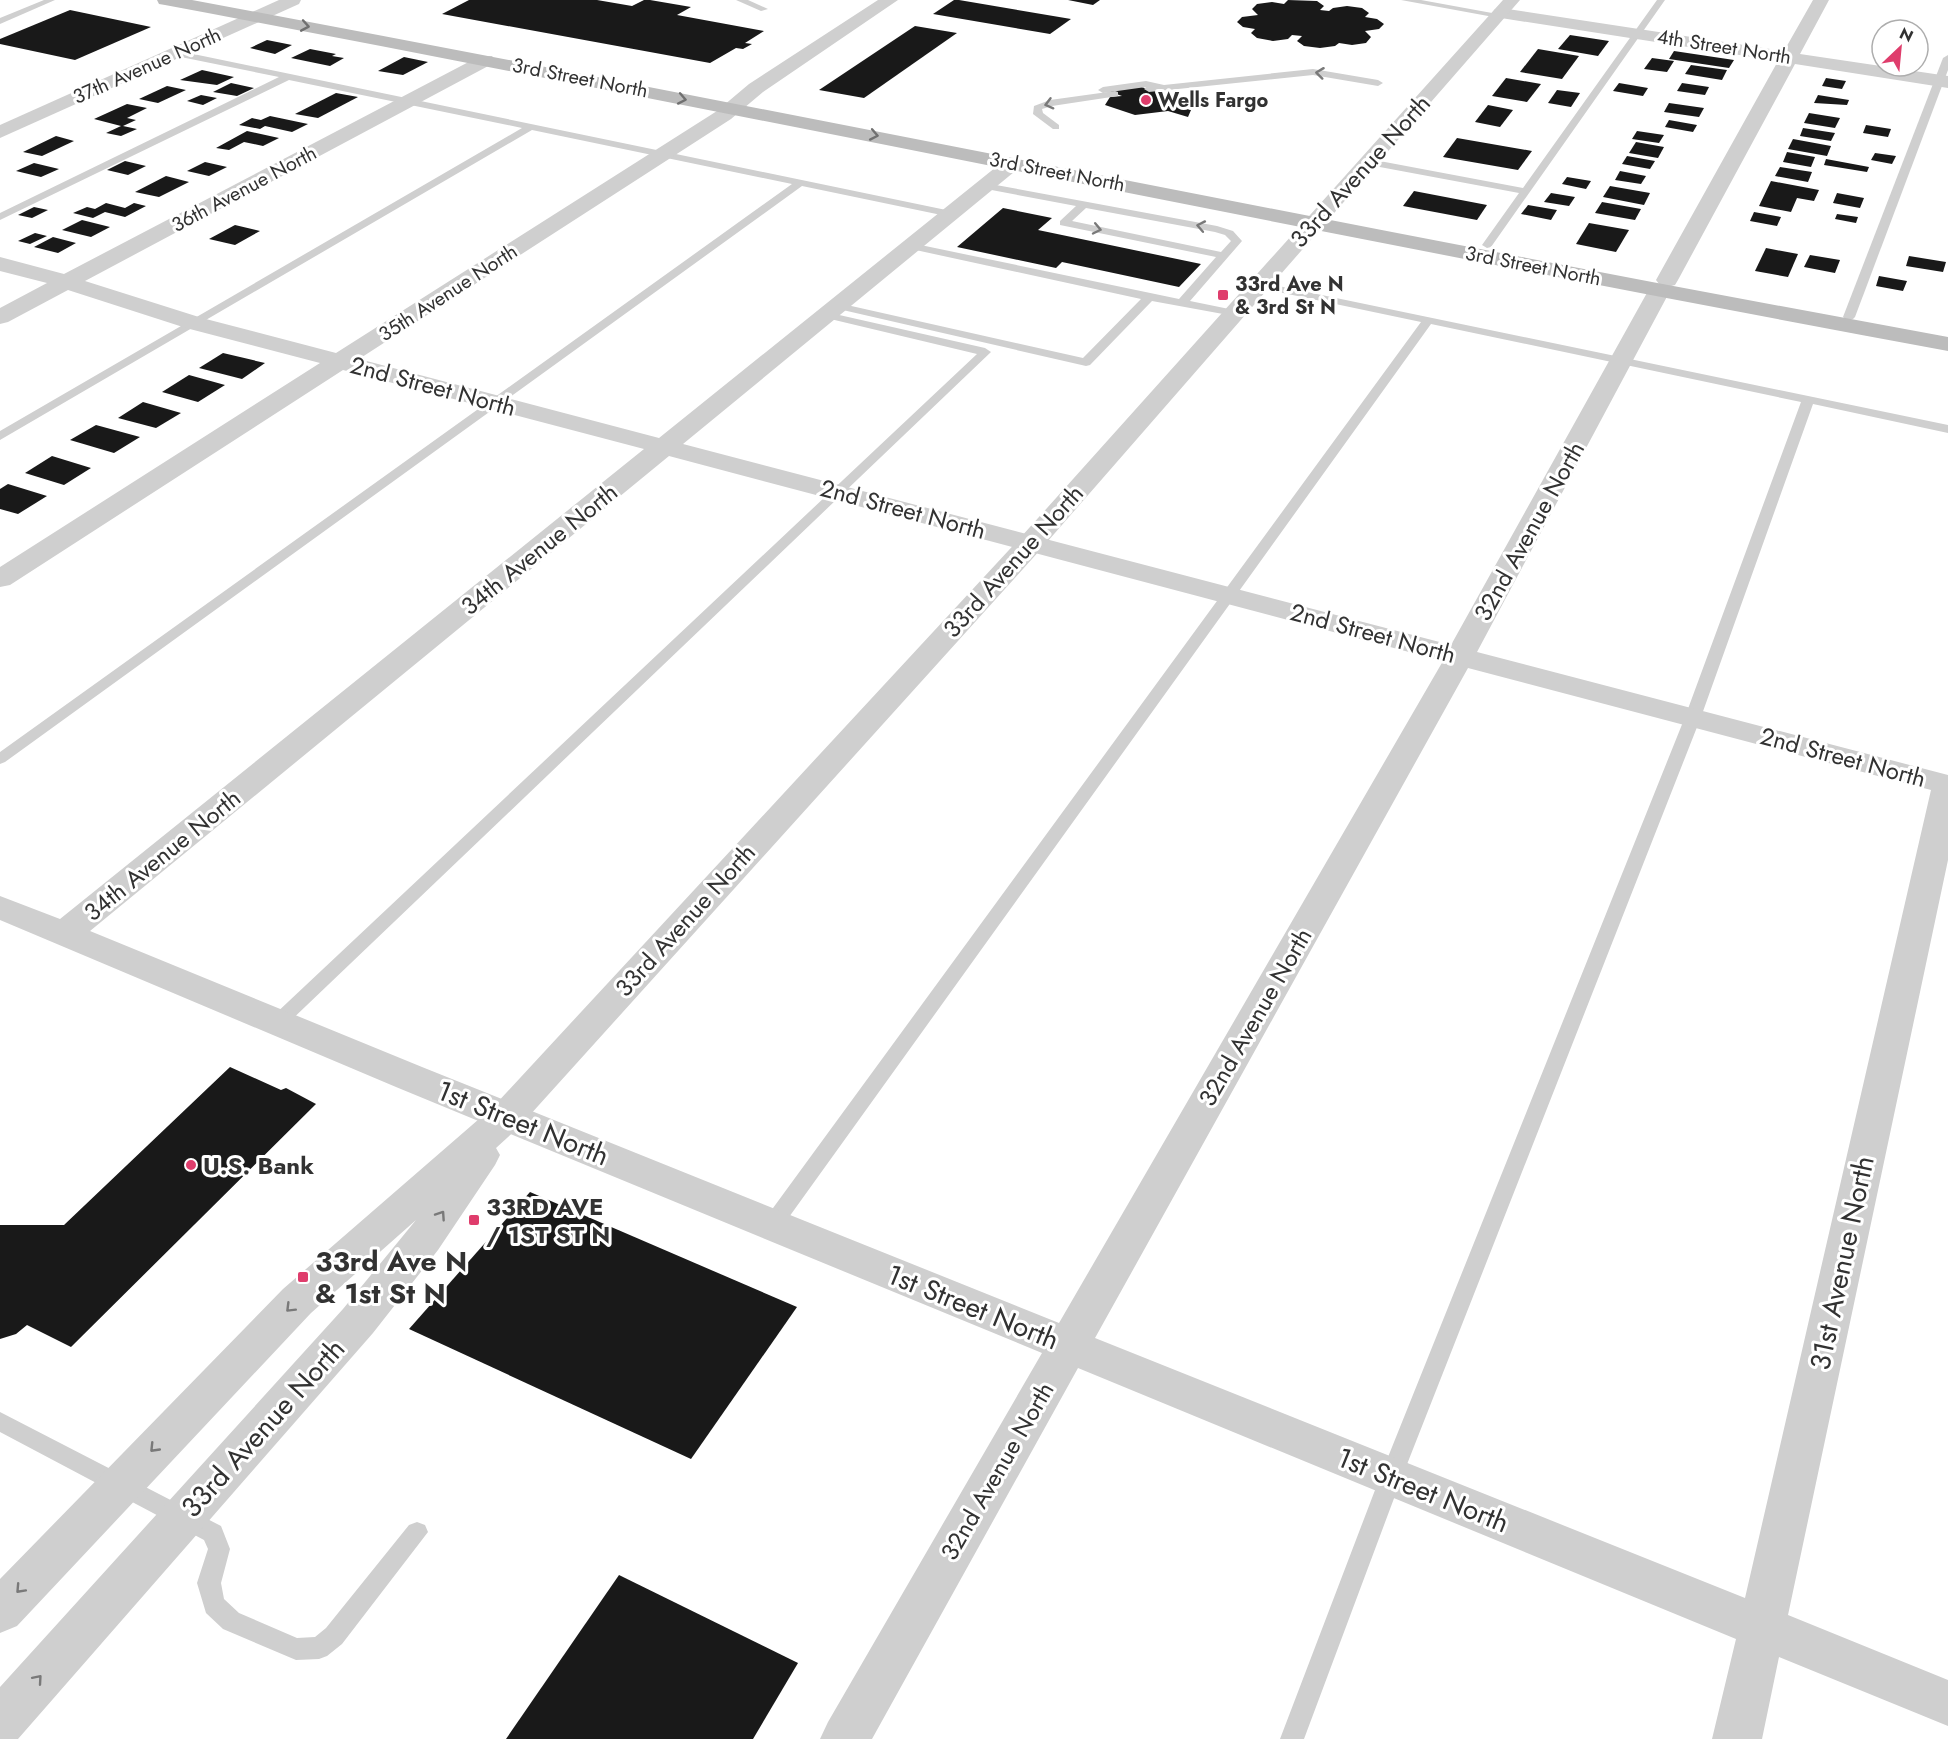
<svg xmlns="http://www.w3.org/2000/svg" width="1948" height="1739" font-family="Jost,sans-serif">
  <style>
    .building { fill: #191919 }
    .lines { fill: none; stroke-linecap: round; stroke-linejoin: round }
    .service { fill: #cfcfcf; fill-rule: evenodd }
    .minor { fill: #cfcfcf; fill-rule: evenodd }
    .tertiary { fill: #cfcfcf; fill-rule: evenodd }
    .secondary { fill: #bcbcbc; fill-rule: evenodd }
    .oneway { stroke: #707070 }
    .oneway2 { stroke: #797979 }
    .poi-dot { fill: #df3d6c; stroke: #fff; stroke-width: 2 }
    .labels { text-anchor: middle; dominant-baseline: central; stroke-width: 6; stroke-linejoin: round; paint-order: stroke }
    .far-street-label { font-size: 20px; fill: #323232; stroke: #fff }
    .far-poi-label { font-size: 20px; font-weight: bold; fill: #323232; stroke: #fff; text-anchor: start }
    .street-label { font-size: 24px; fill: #323232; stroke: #fff }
    .poi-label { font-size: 24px; font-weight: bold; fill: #323232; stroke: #fff; text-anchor: start }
    .near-street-label { font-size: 28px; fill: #323232; stroke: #fff }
    .near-poi-label { font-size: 28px; font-weight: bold; fill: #323232; stroke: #fff; text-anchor: start }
  </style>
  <rect width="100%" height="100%" fill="#fff"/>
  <g class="building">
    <path d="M469,0H597L632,6L644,0H650L691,7L677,15L764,31L745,43L752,44L743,49L736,48L710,63L442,14Z"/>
    <path d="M954,0H959L1071,19L1050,34L933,14Z"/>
    <path d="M1068,0H1100L1093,5Z"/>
    <path d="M1288,0L1317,1L1324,6L1320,10L1329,11L1333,8L1347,6L1362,8L1369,13L1365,17L1377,19L1384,24L1379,29L1365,31L1371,37L1366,43L1352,45L1339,43L1335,46L1320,48L1304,46L1297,41L1302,36L1292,35L1288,39L1273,41L1257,38L1251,33L1255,29L1243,27L1237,22L1242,17L1258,15L1252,9L1257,4L1272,2L1284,4Z"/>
    <path d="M70,10L151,27L75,60L0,44V39Z"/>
    <path d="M915,26L957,33L864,98L819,90Z"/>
    <path d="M1570,35L1609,41L1598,56L1558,49Z"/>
    <path d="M267,40L292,45L275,54L250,48Z"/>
    <path d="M310,49L336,54L332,56L344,58L330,66L291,58Z"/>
    <path d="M1538,49L1579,56L1562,79L1520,72Z"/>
    <path d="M1674,51L1734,60L1729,68L1669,59Z"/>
    <path d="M404,57L428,62L403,75L378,71Z"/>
    <path d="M1652,58L1674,61L1667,72L1644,69Z"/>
    <path d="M1691,65L1727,70L1722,80L1685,74Z"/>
    <path d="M202,70L234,77L217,85L180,80Z"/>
    <path d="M1506,78L1541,84L1527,102L1492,96Z"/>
    <path d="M1826,78L1846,81L1842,89L1822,86Z"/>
    <path d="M231,83L254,88L237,96L213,92Z"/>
    <path d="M1619,83L1648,88L1643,96L1613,91Z"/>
    <path d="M1682,83L1709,87L1705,95L1677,91Z"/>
    <path d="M167,86L186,90L158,103L139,99Z"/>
    <path d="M1138,86L1194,103L1188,117L1168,111L1135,115L1105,105L1110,97L1122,96L1105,90Z"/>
    <path d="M1557,90L1580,93L1571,107L1548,103Z"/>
    <path d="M336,93L358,97L318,118L295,114Z"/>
    <path d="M201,95L217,98L203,105L187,101Z"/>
    <path d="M1818,95L1849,100L1847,105L1814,103Z"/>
    <path d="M1669,103L1704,108L1699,117L1664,112Z"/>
    <path d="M127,104L147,108L127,118L136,120L123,126L137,129L121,136L106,133L121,126L94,119Z"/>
    <path d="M1488,105L1513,110L1500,127L1475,122Z"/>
    <path d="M1809,113L1840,118L1835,128L1804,123Z"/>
    <path d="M270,116L308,124L292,132L265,126L260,129L239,125L252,118L261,120Z"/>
    <path d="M1669,120L1697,125L1693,132L1665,127Z"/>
    <path d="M1866,125L1891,129L1888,137L1863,133Z"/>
    <path d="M1803,128L1835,133L1831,141L1800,136Z"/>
    <path d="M247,131L279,138L263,146L244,142L229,150L216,148Z"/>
    <path d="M1637,131L1664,135L1659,143L1632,139Z"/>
    <path d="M56,136L74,141L42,156L23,152Z"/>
    <path d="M1457,138L1532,151L1518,170L1443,157Z"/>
    <path d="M1793,139L1831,146L1827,156L1788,149Z"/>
    <path d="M1636,142L1664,147L1658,158L1629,153Z"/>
    <path d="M1787,152L1815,157L1811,167L1783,162Z"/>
    <path d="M1875,153L1896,156L1892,164L1871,160Z"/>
    <path d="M1627,156L1655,161L1650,169L1622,164Z"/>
    <path d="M1826,159L1869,167L1867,172L1824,165Z"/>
    <path d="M125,161L146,166L128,175L107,170Z"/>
    <path d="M205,162L227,167L209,176L187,171Z"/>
    <path d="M34,163L59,169L41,177L16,171Z"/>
    <path d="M1780,167L1812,172L1808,182L1775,176Z"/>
    <path d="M1620,171L1646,176L1641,184L1615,180Z"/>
    <path d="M166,176L189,182L159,197L135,192Z"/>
    <path d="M1567,177L1591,181L1586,189L1562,184Z"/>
    <path d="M1771,181L1819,190L1814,201L1797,198L1791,212L1759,206Z"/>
    <path d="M1610,186L1650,193L1644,205L1603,197Z"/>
    <path d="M1414,191L1487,205L1477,220L1403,206Z"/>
    <path d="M1551,193L1575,197L1569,206L1544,202Z"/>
    <path d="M1837,193L1864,198L1860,208L1833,203Z"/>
    <path d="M1602,202L1641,209L1635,220L1595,213Z"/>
    <path d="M106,203L125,208L134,203L146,206L125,217L105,212L93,218L73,213L87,207L95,209Z"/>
    <path d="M1528,205L1557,210L1551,220L1521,214Z"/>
    <path d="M34,207L48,210L32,218L18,215Z"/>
    <path d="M1003,208L1052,218L1038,230L1201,264L1179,287L1062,262L1056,268L957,247Z"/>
    <path d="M1754,212L1781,217L1777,226L1750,221Z"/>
    <path d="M1837,214L1858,217L1856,223L1835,219Z"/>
    <path d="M82,220L110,227L91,237L62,230Z"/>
    <path d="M1589,223L1629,230L1616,252L1576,244Z"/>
    <path d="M235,225L260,231L235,245L209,239Z"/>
    <path d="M35,233L47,236L30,244L18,241Z"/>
    <path d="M53,237L76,243L58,253L34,247Z"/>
    <path d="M1766,248L1798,254L1788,277L1755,271Z"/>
    <path d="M1810,255L1840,260L1835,273L1804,267Z"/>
    <path d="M1909,256L1946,262L1943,272L1906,266Z"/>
    <path d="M1879,276L1907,281L1903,291L1876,286Z"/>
    <path d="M223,353L265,363L242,379L199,368Z"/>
    <path d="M189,375L225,385L198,402L162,392Z"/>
    <path d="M143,402L181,413L156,428L118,418Z"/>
    <path d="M96,425L140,437L114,453L70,440Z"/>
    <path d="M52,456L91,468L64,485L25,473Z"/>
    <path d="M8,484L47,496L18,514L0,509V489Z"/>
    <path d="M230,1067L281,1090L286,1088L316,1104L71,1347L27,1325L16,1334L0,1339V1225H64Z"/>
    <path d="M530,1192L797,1307L691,1459L409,1329Z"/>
    <path d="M619,1575L798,1663L753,1739H506Z"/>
  </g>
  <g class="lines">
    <g class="service">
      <path d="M44,0H55L0,24V18Z"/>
      <path d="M736,0H748L768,9L761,11Z"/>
      <path d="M1401,0H1421L1503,15L1499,18Z"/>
      <path d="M1657,0H1665L1491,247L1487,248L1482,245L1519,193L1369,165L1364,162L1369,159L1523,188Z"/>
      <path d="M174,50L951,211L956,214L951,217L802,186L5,762L0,764V752L792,184L532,130L0,440V431L522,128L289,80L0,220V213L279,77L171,55L170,53Z"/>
      <path d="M1948,55V70L1855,317L1853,319H1845L1843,317L1943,58Z"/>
      <path d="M1313,69L1378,80L1383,83L1378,86L1313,75L1149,92L1144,89L1146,87L1103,93L1098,90L1103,87L1146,81L1164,85Z"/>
      <path d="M1115,91L1118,92V96L1052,106L1042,109L1043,113L1059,125V129H1053L1033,114L1034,106L1050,100Z"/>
      <path d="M985,183L1217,226L1233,231L1242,241L1190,301L1234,310L1240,313L1234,316L1152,301L1090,365L1086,366L834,308L832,306L838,303L1083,358L1141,299L911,249L906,246L911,243L1179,299L1216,257L1060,225V221L1076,206L981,188V184ZM1086,208L1215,232L1225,235L1231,241L1221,252L1072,221Z"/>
      <path d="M1259,282L1948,425V433L1813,404L1701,717L1402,1477L1304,1739H1280L1380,1477L1685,717L1801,402L1431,324L779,1231L772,1233L765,1231L762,1225L765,1219L1421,322L1255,287L1253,285Z"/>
      <path d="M826,312L985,348L991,352L284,1027L278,1028L272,1027L269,1022L272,1017L977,354L822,317L820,315Z"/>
      <path d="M0,1412L221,1526L230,1549L221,1583L224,1599L239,1613L297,1638L315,1637L326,1628L409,1525L417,1522L425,1525L428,1532L342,1644L327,1656L319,1659L296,1660L223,1629L206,1613L197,1583L208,1549L204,1540L0,1432Z"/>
    </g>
    <g class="minor">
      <path d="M279,0H301L299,4L0,138V125Z"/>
      <path d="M878,0H898L763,92L731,119L359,359L659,438L1006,159H1020L1023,163L1020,167L683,444L1451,645L1648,291L1651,286L1659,284L1656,280L1778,61L1501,18L1495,17L1492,13L1495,9L1501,8L1784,51L1813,0H1829L1800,54L1948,76V88L1795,64L1678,280L1675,285L1667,287L1670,291L1477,652L1948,775V860L1788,1615L1948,1680V1726L1779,1657L1762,1739H1712L1736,1639L1078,1368L872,1739H820L828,1722L1042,1353L396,1087L0,920V896L60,919L644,449L343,370L10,585L0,587V567L320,363L186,328L68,290L8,322L0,324V308L47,283L0,271V257L64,274L480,56H492L495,60L492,64L85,281L202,318L336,353L717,111L749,84ZM669,456L1443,661L1059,1323L422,1067L90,931ZM1468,668L1931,790L1745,1598L1095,1338Z"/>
    </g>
    <path class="tertiary" d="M1503,0H1520L1041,549L520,1126L496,1148L500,1155L495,1165L438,1250L373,1333L18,1739H0V1687L343,1309L416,1220L311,1313L17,1626L0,1633V1579L283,1289L494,1106L1021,537Z"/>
    <path class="secondary" d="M157,0H192C778,109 1362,230 1948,337V351C1353,241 760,117 165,5L159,4Z"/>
  </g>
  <defs><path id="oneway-chevron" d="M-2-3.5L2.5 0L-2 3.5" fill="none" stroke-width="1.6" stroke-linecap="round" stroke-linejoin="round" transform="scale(1.5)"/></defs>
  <g class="oneway">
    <use href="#oneway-chevron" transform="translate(305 26) rotate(10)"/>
    <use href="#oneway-chevron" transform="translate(682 99) rotate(11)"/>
    <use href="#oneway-chevron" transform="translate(874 135) rotate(11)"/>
  </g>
  <g class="oneway2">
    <use href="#oneway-chevron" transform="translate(1320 73) rotate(-173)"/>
    <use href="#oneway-chevron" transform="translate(1049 104) rotate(165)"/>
    <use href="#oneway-chevron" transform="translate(1201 226) rotate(-169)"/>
    <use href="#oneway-chevron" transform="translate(1097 229) rotate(12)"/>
    <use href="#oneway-chevron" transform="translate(441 1215) rotate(-56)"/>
    <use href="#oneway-chevron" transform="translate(290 1308) rotate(135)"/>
    <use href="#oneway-chevron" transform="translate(154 1448) rotate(134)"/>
    <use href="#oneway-chevron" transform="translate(20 1589) rotate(133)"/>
    <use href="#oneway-chevron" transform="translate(38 1679) rotate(-49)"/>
  </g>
  <g class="poi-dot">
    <circle cx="1146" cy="100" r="6"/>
    <rect x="1217" y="289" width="12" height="12" rx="3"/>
    <circle cx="191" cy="1165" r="6"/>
    <rect x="468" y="1214" width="12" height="12" rx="3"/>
    <rect x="297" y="1271" width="12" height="12" rx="3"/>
  </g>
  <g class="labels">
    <g class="far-street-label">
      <text transform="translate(1724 47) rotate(9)">4th Street North</text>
      <text transform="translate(147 66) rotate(-24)">37th Avenue North</text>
      <text transform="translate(580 78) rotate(11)">3rd Street North</text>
      <text transform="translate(1057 172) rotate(11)">3rd Street North</text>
      <text transform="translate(244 189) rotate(-28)">36th Avenue North</text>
      <text transform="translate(1533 266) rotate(11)">3rd Street North</text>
      <text transform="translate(448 293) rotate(-33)">35th Avenue North</text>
    </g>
    <g class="far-poi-label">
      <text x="1158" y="100">Wells Fargo</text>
      <text x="1235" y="284">33rd Ave N<tspan x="1235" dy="23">&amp; 3rd St N</tspan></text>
    </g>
    <g class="street-label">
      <text transform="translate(1360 171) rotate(-48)">33rd Avenue North</text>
      <text transform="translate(433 386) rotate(15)">2nd Street North</text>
      <text transform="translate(903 509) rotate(15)">2nd Street North</text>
      <text transform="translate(1529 531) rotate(-61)">32nd Avenue North</text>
      <text transform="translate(539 549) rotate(-39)">34th Avenue North</text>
      <text transform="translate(1013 561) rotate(-48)">33rd Avenue North</text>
      <text transform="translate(1373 633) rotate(15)">2nd Street North</text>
      <text transform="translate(1843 757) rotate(15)">2nd Street North</text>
      <text transform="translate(162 855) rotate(-39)">34th Avenue North</text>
      <text transform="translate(685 920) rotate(-48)">33rd Avenue North</text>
      <text transform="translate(1255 1017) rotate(-60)">32nd Avenue North</text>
      <text transform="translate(997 1471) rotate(-60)">32nd Avenue North</text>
    </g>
    <g class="poi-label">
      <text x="203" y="1165">U.S. Bank</text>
      <text x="486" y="1206">33RD AVE<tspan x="486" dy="28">/ 1ST ST N</tspan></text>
    </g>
    <g class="near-street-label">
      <text transform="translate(523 1123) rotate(22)">1st Street North</text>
      <text transform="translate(1842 1263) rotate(-78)">31st Avenue North</text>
      <text transform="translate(973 1307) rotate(22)">1st Street North</text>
      <text transform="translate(263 1428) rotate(-48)">33rd Avenue North</text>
      <text transform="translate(1423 1490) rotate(22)">1st Street North</text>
    </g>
    <g class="near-poi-label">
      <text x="315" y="1261">33rd Ave N<tspan x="315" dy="32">&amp; 1st St N</tspan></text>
    </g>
  </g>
  <g transform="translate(1900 48) rotate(26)"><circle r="28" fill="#ffffff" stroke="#adadad" stroke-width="1.5"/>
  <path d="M0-4.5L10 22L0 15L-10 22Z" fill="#df3d6c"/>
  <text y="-9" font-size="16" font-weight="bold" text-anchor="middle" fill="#323232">N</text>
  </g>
</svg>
